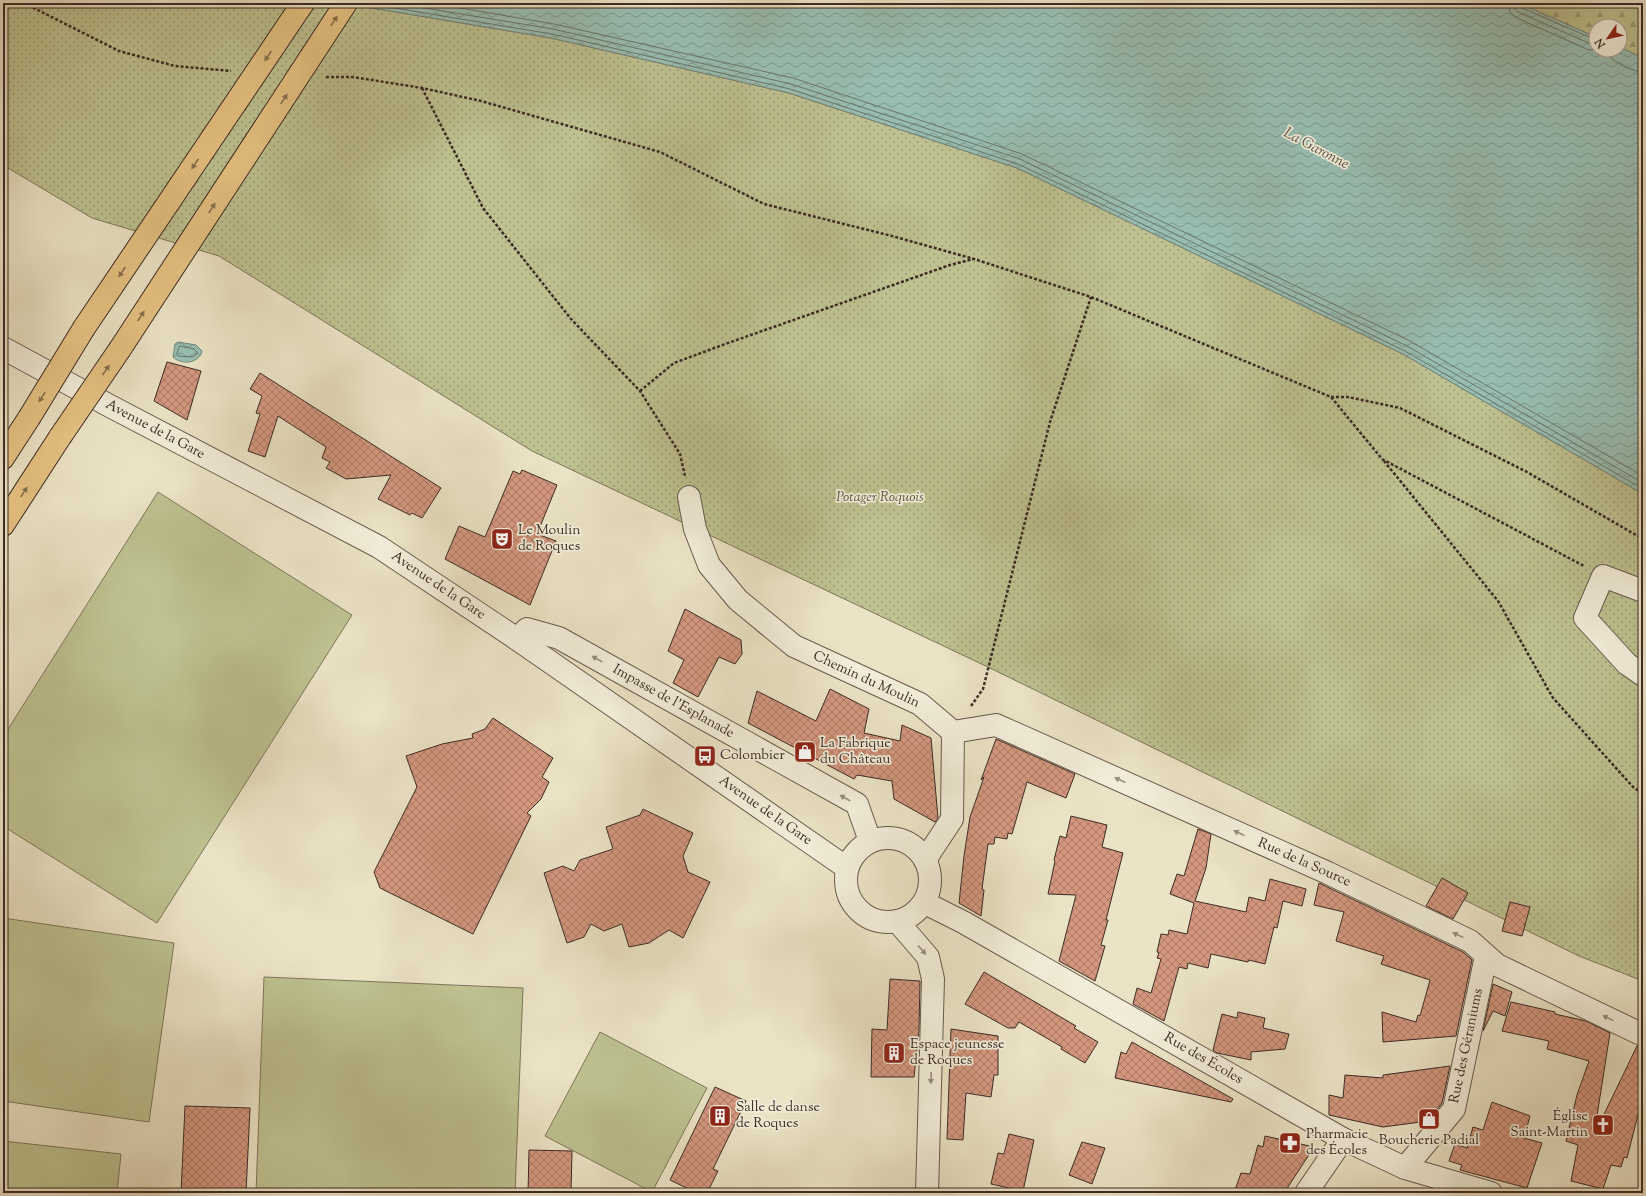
<svg xmlns="http://www.w3.org/2000/svg" width="1646" height="1196" font-family="'Sorts Mill Goudy',serif">
  <style>
    .green { fill: #bec190; stroke: #7d765a }
    .forest { fill: url(#forest-firs); stroke: #7d765a }
    .park { fill: url(#park-dots); stroke: #7d765a }
    .water { fill: url(#water-waves); stroke: #738379 }
    .lines { fill: none; stroke-linecap: round; stroke-linejoin: round }
    .shore { stroke: #6a746b; stroke-width: 1 }
    .building { fill: url(#building-cross-hatch); stroke: #3c2b24 }
    .minor-casing { stroke: #68594c; stroke-width: 24 }
    .highway-casing { stroke: #3c2b24; stroke-width: 24 }
    .path { stroke: #3c2b24; stroke-width: 2.5; stroke-dasharray: 3 2; stroke-linecap: butt }
    .minor { stroke: #f2edd9; stroke-width: 22 }
    .highway { stroke: #e6c282; stroke-width: 22 }
    .highway-bridge-casing { stroke: #3c2b24; stroke-width: 24; stroke-linecap: butt }
    .highway-bridge { stroke: #e6c282; stroke-width: 22 }
    .oneway { fill: #886f4e }
    .oneway2 { fill: #978c7e }
    .labels { text-anchor: middle; dominant-baseline: central; stroke-width: 3.5; stroke-linejoin: round; paint-order: stroke }
    .street-label { font-size: 14px; fill: #3c2b24; stroke: #f2edd9 }
    .park-label { font-size: 14px; font-style: italic; fill: #5c503f; stroke: #f2edd9 }
    .poi-label { font-size: 14px; fill: #3c2b24; stroke: #f2edd9; text-anchor: start }
    .water-label { font-size: 15px; font-style: italic; fill: #535048; stroke: #f2edd9 }
  </style>
  <defs>
    <pattern id="forest-firs" width="22" height="20" patternUnits="userSpaceOnUse"><rect width="22" height="20" fill="#bec190"/><path d="M5 1l3.5 6h-7zM16 11l3.5 6h-7z" fill="#9c9d75"/></pattern>
    <pattern id="park-dots" width="8" height="8" patternUnits="userSpaceOnUse"><rect width="8" height="8" fill="#bec190"/><path d="M2 2h.1M6 6h.1" fill="none" stroke="#9c9d75" stroke-width="1.8" stroke-linecap="round"/></pattern>
    <pattern id="water-waves" width="16" height="10" patternUnits="userSpaceOnUse"><rect width="16" height="10" fill="#98beb2"/><path d="M0 5q4-4 8 0t8 0" fill="none" stroke="#7d9b91"/></pattern>
    <pattern id="building-cross-hatch" width="8" height="8" patternUnits="userSpaceOnUse"><rect width="8" height="8" fill="#d4977e"/><path d="M0 0l8 8M0 8l8-8" fill="none" stroke="#ad7b67"/></pattern>
  </defs>
  <rect width="100%" height="100%" fill="#ebe3c5"/>
  <filter id="stains"><feTurbulence type="fractalNoise" baseFrequency=".005" numOctaves="4"/><feColorMatrix values="0 0 0 0 .2 0 0 0 0 .09 0 0 0 0 .02 0 0 0 .5 -.17"/></filter>
  <radialGradient id="worn" r=".72"><stop offset=".6" stop-color="#630" stop-opacity="0"/><stop offset="1" stop-color="#630" stop-opacity=".3"/></radialGradient>
  <g class="green">
    <path d="M158,492L352,615L157,923L3,826V737Z"/>
    <path d="M3,918L174,943L149,1122L3,1101Z"/>
    <path d="M264,977L523,988L515,1193H256Z"/>
    <path d="M600,1032L707,1088L652,1192L545,1136Z"/>
    <path d="M3,1141L121,1154L117,1193H3Z"/>
  </g>
  <path class="forest" d="M1518,3H1643V59L1620,49V26H1596V38Z"/>
  <path class="park" d="M3,3H342L551,38L789,93L1017,168L1403,354L1643,494V981L1579,956L990,668L532,451L219,256L92,218L3,165Z"/>
  <g class="water">
    <path d="M342,3H1519L1596,37V50H1620V47L1643,58V494L1403,354L1017,168L789,93L551,38Z"/>
    <path d="M178,342L196,345L202,351C199,364 181,365 173,357L175,344Z"/>
  </g>
  <g class="lines">
    <g class="shore">
      <path d="M364,3L552,34L790,89L1018,164L1405,351L1643,489"/>
      <path d="M394,3L553,29L791,84L1020,159L1407,346L1643,483"/>
      <path d="M431,3L554,24L793,78L1022,154L1410,341L1643,476"/>
      <path d="M1508,3L1510,12L1517,18L1589,50H1601"/>
      <path d="M1514,3L1515,9L1520,13L1591,44L1596,45"/>
      <path d="M1519,3L1522,8L1596,40"/>
      <path d="M1605,50C1609,61 1631,71 1643,72"/>
      <path d="M180,346L194,349L197,352V354L192,357L178,356L177,354Z"/>
    </g>
  </g>
  <g class="building">
    <path d="M167,362L201,371L187,420L154,401Z"/>
    <path d="M260,373L441,488L422,518L412,513L410,515L378,499L391,475L346,479L326,468L330,462L322,458L326,447L278,416L265,457L248,451L260,414L256,413L262,396L250,389Z"/>
    <path d="M522,470L557,485L537,534L556,541L530,605L445,559L459,526L485,537L513,471L520,474Z"/>
    <path d="M685,609L741,640L742,654L735,664L719,657L698,697L673,683L684,660L668,651Z"/>
    <path d="M830,689L869,709L864,733L900,741L902,725L931,738L938,818L935,822L894,799L892,781L857,775L854,779L748,723L757,691L816,721Z"/>
    <path d="M493,718L553,758L542,777L549,782L541,799L527,813L531,816L473,934L380,888L374,872L417,787L406,756L442,744L473,738L472,734L485,729Z"/>
    <path d="M996,739L1075,774L1066,798L1027,782L1012,834L1008,833L1007,839L995,837L994,844H988L982,889L984,890L981,916L959,903L964,856L970,817L984,777L981,780Z"/>
    <path d="M643,809L693,833L683,856L688,872L710,882L683,938L669,930L649,943L629,947L622,924L604,931L591,924L584,937L567,943L544,873L563,866L574,871L580,860L613,849L606,827L640,815Z"/>
    <path d="M1071,816L1107,825L1102,847L1123,853L1106,920H1108L1101,945L1105,946L1095,981L1059,961L1076,895L1048,894L1055,861L1054,860L1060,836L1066,838Z"/>
    <path d="M1198,829L1211,834L1206,868L1195,901L1246,912L1249,897L1265,901L1270,879L1306,889L1302,906L1283,901L1277,928L1274,927L1265,964L1249,960L1248,962L1211,954L1208,968L1188,963L1187,969L1179,967L1164,1021L1133,1004L1137,988L1151,993L1161,959L1157,958L1159,953L1157,952L1161,934L1168,935L1169,930L1187,934L1194,903L1170,894L1177,874L1184,876Z"/>
    <path d="M1442,878L1468,893L1453,919L1426,906Z"/>
    <path d="M1319,883L1463,952L1472,960L1456,1036L1383,1042L1382,1012L1416,1022L1418,1015L1420,1016L1430,980L1381,964L1384,956L1336,941L1344,912L1314,905Z"/>
    <path d="M1510,902L1530,907L1522,936L1502,931Z"/>
    <path d="M984,972L1076,1026L1074,1028L1098,1042L1085,1063L1061,1049L1062,1047L1019,1022L1015,1028H1008L965,1004Z"/>
    <path d="M890,979L920,981L919,1030L914,1077H871L872,1029L887,1030Z"/>
    <path d="M1493,984L1512,992L1505,1016L1493,1011L1483,1031Z"/>
    <path d="M1511,1002L1555,1012V1014L1586,1021L1610,1033L1594,1135L1637,1046L1643,1047V1095L1627,1158L1624,1157L1621,1167L1611,1165L1603,1189L1571,1181L1578,1145L1566,1141L1577,1095L1589,1061L1547,1049L1549,1041L1502,1031Z"/>
    <path d="M1238,1012L1265,1018L1263,1028L1289,1034L1285,1049L1251,1052V1060L1217,1053L1213,1050L1222,1014L1237,1018Z"/>
    <path d="M951,1029L998,1036V1075H994L991,1097L966,1093L963,1140L947,1139Z"/>
    <path d="M1132,1042L1233,1099L1231,1102L1115,1078L1121,1052L1126,1054Z"/>
    <path d="M1450,1066L1442,1103L1428,1121L1383,1127L1329,1115V1095L1343,1098L1345,1075L1383,1078V1075Z"/>
    <path d="M715,1087L746,1101L713,1169L718,1171L707,1193H697L670,1180Z"/>
    <path d="M1492,1102L1530,1116L1524,1138L1542,1143L1527,1188L1460,1170L1462,1165L1449,1161L1455,1144L1467,1148L1473,1127L1483,1130Z"/>
    <path d="M185,1106L250,1108L246,1193H181Z"/>
    <path d="M1009,1134L1034,1140L1023,1191L991,1184L998,1153L1004,1154Z"/>
    <path d="M1265,1136L1314,1147L1284,1193H1234L1241,1173L1250,1174L1258,1145L1263,1147Z"/>
    <path d="M1082,1142L1105,1148L1092,1184L1069,1175Z"/>
    <path d="M529,1150L572,1151L571,1193H528Z"/>
  </g>
  <g class="lines">
    <g class="minor-casing">
      <g id="minor">
        <path d="M3,348L108,405L379,547L517,639L847,868"/>
        <path d="M689,497L695,529L709,565L738,600L794,646L920,704L953,732"/>
        <path d="M1643,591L1603,576L1585,618L1627,664L1643,675"/>
        <path d="M517,639L527,629L559,638L857,804L870,841"/>
        <path d="M953,732L996,725L1328,873L1470,941L1497,965L1643,1035"/>
        <circle cx="888" cy="880" r="42"/>
        <path d="M925,860L952,819L953,732"/>
        <path d="M925,903L963,922L1343,1139L1405,1168L1491,1193"/>
        <path d="M897,921L928,957L933,979L927,1193"/>
        <path d="M1405,1168L1454,1109L1486,956"/>
        <path d="M1306,1193L1343,1139"/>
      </g>
    </g>
    <g class="highway-casing">
      <g id="highway">
        <path d="M84,328L303,3"/>
        <path d="M120,349L346,3"/>
        <path d="M3,458L29,418"/>
        <path d="M3,525L60,437"/>
      </g>
    </g>
    <g class="path">
      <path d="M24,3L119,51L175,66L231,71"/>
      <path d="M326,77H353L422,88L481,101L660,152L764,204L892,236L974,259L1091,297L1331,397L1382,459L1584,566"/>
      <path d="M422,88L483,208L571,319L640,391L680,454L685,476"/>
      <path d="M640,391L674,363L728,343L950,265L973,259"/>
      <path d="M1331,397H1348L1400,408L1527,472L1643,539"/>
      <path d="M1384,461L1498,601L1553,698L1633,787L1643,794"/>
      <path d="M971,706L983,689L1050,422L1091,297"/>
    </g>
    <use href="#minor" class="minor"/>
    <use href="#highway" class="highway"/>
    <g class="highway-bridge-casing">
      <g id="highway-bridge">
        <path d="M29,418L84,328"/>
        <path d="M60,437L120,349"/>
      </g>
    </g>
    <use href="#highway-bridge" class="highway-bridge"/>
  </g>
  <defs><path id="oneway-solid" d="M-6-.8H1V-3.2L6.5 0L1 3.2V.8H-6Z"/></defs>
  <g class="oneway">
    <use href="#oneway-solid" transform="translate(334 21) rotate(-57)"/>
    <use href="#oneway-solid" transform="translate(268 56) rotate(124)"/>
    <use href="#oneway-solid" transform="translate(284 99) rotate(-57)"/>
    <use href="#oneway-solid" transform="translate(195 164) rotate(124)"/>
    <use href="#oneway-solid" transform="translate(212 208) rotate(-57)"/>
    <use href="#oneway-solid" transform="translate(122 272) rotate(124)"/>
    <use href="#oneway-solid" transform="translate(141 316) rotate(-57)"/>
    <use href="#oneway-solid" transform="translate(106 370) rotate(-56)"/>
    <use href="#oneway-solid" transform="translate(42 397) rotate(122)"/>
    <use href="#oneway-solid" transform="translate(24 492) rotate(-57)"/>
  </g>
  <g class="oneway2">
    <use href="#oneway-solid" transform="translate(597 659) rotate(-151)"/>
    <use href="#oneway-solid" transform="translate(1120 780) rotate(-156)"/>
    <use href="#oneway-solid" transform="translate(845 798) rotate(-151)"/>
    <use href="#oneway-solid" transform="translate(1239 833) rotate(-156)"/>
    <use href="#oneway-solid" transform="translate(1458 935) rotate(-154)"/>
    <use href="#oneway-solid" transform="translate(922 950) rotate(49)"/>
    <use href="#oneway-solid" transform="translate(1608 1018) rotate(-154)"/>
    <use href="#oneway-solid" transform="translate(931 1078) rotate(92)"/>
  </g>
  <defs>
    <g id="theatre-square" transform="scale(1.15)"><rect x="-9" y="-9" width="18" height="18" rx="4" fill="#8f2418" stroke="#f2edd9"/><path d="M-5-5.5Q0-4 5-5.5V0Q5 5 0 6Q-5 5-5 0ZM-3.3-2.5H-1v1.5H-3.3ZM1-2.5H3.3v1.5H1ZM-2.8 1Q0 5.5 2.8 1Z" fill="#fff"/></g>
    <g id="shop-square" transform="scale(1.15)"><rect x="-9" y="-9" width="18" height="18" rx="4" fill="#8f2418" stroke="#f2edd9"/><path d="M-5-2.5h2.3a2.7 3.5 0 0 1 5.4 0H5L5.5 6h-11ZM-1.5-2.5h3a1.5 2.3 0 0 0-3 0Z" fill="#fff"/></g>
    <g id="bus-square" transform="scale(1.15)"><rect x="-9" y="-9" width="18" height="18" rx="4" fill="#8f2418" stroke="#f2edd9"/><path d="M-5-6H5V4H4V6H2V4H-2V6H-4V4H-5ZM-3.5-4V0h7V-4ZM-3.5 1.2v1.5H-2V1.2ZM2 1.2v1.5H3.5V1.2Z" fill="#fff"/></g>
    <g id="building-square" transform="scale(1.15)"><rect x="-9" y="-9" width="18" height="18" rx="4" fill="#8f2418" stroke="#f2edd9"/><path d="M-4-6H4V6H1V3H-1V6H-4ZM-2.5-4.3h1.7v1.8h-1.7ZM.8-4.3h1.7v1.8H.8ZM-2.5-1h1.7V.8h-1.7ZM.8-1h1.7V.8H.8Z" fill="#fff"/></g>
    <g id="church-square" transform="scale(1.15)"><rect x="-9" y="-9" width="18" height="18" rx="4" fill="#8f2418" stroke="#f2edd9"/><path d="M-1.2-6h2.4v3.5h3.3v2.4h-3.3V6h-2.4V-.1h-3.3v-2.4h3.3Z" fill="#fff"/></g>
    <g id="pharmacy-square" transform="scale(1.15)"><rect x="-9" y="-9" width="18" height="18" rx="4" fill="#8f2418" stroke="#f2edd9"/><path d="M-2-6h4v4h4v4h-4v4h-4v-4h-4v-4h4Z" fill="#fff"/></g>
  </defs>
  <g fill-rule="evenodd">
    <use href="#theatre-square" x="502" y="539"/>
    <use href="#shop-square" x="805" y="752"/>
    <use href="#bus-square" x="705" y="756"/>
    <use href="#building-square" x="894" y="1053"/>
    <use href="#building-square" x="720" y="1116"/>
    <use href="#shop-square" x="1429" y="1119"/>
    <use href="#church-square" x="1603" y="1125"/>
    <use href="#pharmacy-square" x="1290" y="1143"/>
  </g>
  <g class="labels">
    <g class="street-label">
      <text transform="translate(155 430) rotate(28)">Avenue de la Gare</text>
      <text transform="translate(438 586) rotate(34)">Avenue de la Gare</text>
      <text transform="translate(866 680) rotate(25)">Chemin du Moulin</text>
      <text transform="translate(673 702) rotate(29)">Impasse de l'Esplanade</text>
      <text transform="translate(765 811) rotate(35)">Avenue de la Gare</text>
      <text transform="translate(1304 863) rotate(24)">Rue de la Source</text>
      <text transform="translate(1467 1046) rotate(-78)">Rue des Géraniums</text>
      <text transform="translate(1203 1059) rotate(30)">Rue des Écoles</text>
    </g>
    <g class="park-label">
      <text x="880" y="498">Potager Roquois</text>
    </g>
    <g class="poi-label">
      <text x="518" y="531">Le Moulin<tspan x="518" dy="16">de Roques</tspan></text>
      <text x="820" y="744">La Fabrique<tspan x="820" dy="16">du Château</tspan></text>
      <text x="720" y="756">Colombier</text>
      <text x="910" y="1045">Espace jeunesse<tspan x="910" dy="16">de Roques</tspan></text>
      <text x="736" y="1108">Salle de danse<tspan x="736" dy="16">de Roques</tspan></text>
      <text x="1588" y="1117" text-anchor="end">Église<tspan x="1588" dy="16">Saint-Martin</tspan></text>
      <text x="1306" y="1135">Pharmacie<tspan x="1306" dy="16">des Écoles</tspan></text>
      <text x="1429" y="1141" text-anchor="middle">Boucherie Padial</text>
    </g>
    <g class="water-label">
      <text transform="translate(1316 149) rotate(28)">La Garonne</text>
    </g>
  </g>
  <rect width="1646" height="1196" fill="none" stroke="#ebe3c5" stroke-width="16"/>
  <rect x="4" y="4" width="1638" height="1188" fill="none" stroke="#3c2b24" stroke-width="2"/>
  <rect x="8" y="8" width="1630" height="1180" fill="none" stroke="#3c2b24"/>
  <g transform="translate(1608 38) rotate(236)"><circle r="19" fill="#f2edd9" stroke="#a99f91"/>
  <path d="M0-3L7 15L0 10L-7 15Z" fill="#8f2418"/>
  <text y="-6" font-size="11" font-weight="bold" text-anchor="middle" fill="#3c2b24">N</text>
  </g>
  <rect width="100%" height="100%" filter="url(#stains)"/>
  <rect width="100%" height="100%" fill="url(#worn)"/>
</svg>
